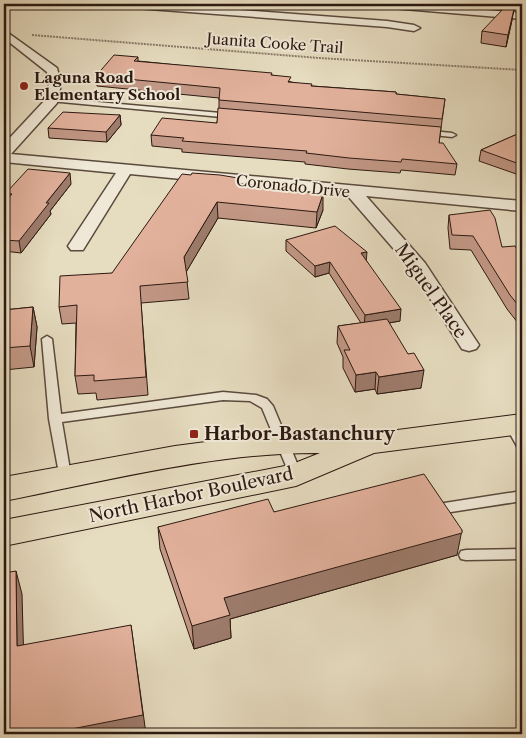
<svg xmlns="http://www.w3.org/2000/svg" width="526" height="738" font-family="'Libre Caslon Text',serif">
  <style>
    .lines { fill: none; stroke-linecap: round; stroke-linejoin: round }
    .lane-casing { stroke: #5a4a3d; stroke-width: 3 }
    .street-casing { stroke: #5a4a3d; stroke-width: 3 }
    .primary-casing { stroke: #2c1911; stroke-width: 2 }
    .path { stroke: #2c1911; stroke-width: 2; stroke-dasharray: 0.5 1; stroke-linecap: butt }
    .lane { fill: #efe8d6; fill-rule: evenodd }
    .street { fill: #efe8d6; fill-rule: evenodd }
    .primary { fill: #e6dcc0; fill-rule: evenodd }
    .wall { fill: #c29886; stroke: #2c1911 }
    .shaded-wall { fill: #9e7c6d; stroke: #2c1911 }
    .building { fill: #e2b19c; stroke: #2c1911 }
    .poi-dot { fill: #8f2418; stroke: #efe8d6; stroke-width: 2 }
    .labels { text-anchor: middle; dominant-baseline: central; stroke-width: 4; stroke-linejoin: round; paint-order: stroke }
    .far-street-label { font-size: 15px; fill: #2c1911; stroke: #efe8d6 }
    .far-poi-label { font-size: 15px; font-weight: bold; fill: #2c1911; stroke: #efe8d6; text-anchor: start }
    .street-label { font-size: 18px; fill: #2c1911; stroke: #efe8d6 }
    .poi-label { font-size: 18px; font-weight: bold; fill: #2c1911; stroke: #efe8d6; text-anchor: start }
  </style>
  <rect width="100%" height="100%" fill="#e6dcc0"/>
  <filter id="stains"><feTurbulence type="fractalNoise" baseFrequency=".004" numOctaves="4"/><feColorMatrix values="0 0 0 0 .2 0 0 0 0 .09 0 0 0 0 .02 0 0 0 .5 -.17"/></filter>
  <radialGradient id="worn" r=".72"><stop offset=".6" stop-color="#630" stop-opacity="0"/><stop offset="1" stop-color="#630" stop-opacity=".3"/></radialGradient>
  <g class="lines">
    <g class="lane-casing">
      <g id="lane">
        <path d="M52,98L232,114L236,116L232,118L50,101L48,100Z"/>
        <path d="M422,130L452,133L456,135L452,137L425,134L421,132Z"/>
        <path d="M47,336L52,339L61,414L223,392L256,395L267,399L273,406L302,475L301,478H291L262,408L250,401L223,400L62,422L71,476L70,479H60L49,419L42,339Z"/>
        <path d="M511,421L515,422L522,434V449L518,448L505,425Z"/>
        <path d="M522,491V501L438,514L433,512L431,509L433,506L438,504Z"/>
        <path d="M522,549V559L466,560L461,559L459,555L461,551L466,550Z"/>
      </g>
    </g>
    <g class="street-casing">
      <g id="street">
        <path d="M117,4H161L387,21L414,25L420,28L414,31L387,27L122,7Z"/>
        <path d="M375,4H415L522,13V19L380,7Z"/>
        <path d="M4,30L57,68L61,84L57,103L11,154L522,201V211L366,196L425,263L479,345L476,349L469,351L462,349L412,270L347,195L130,174L83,250H71L68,246L116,173L4,162V144L46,99L49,84L47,72L4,38Z"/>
      </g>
    </g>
    <g class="primary-casing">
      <path id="primary" d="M522,414V434L374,453L296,486L4,546V520L290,465L320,453C217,452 105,481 4,501V477L175,446L283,432L374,433Z"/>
    </g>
    <path class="path" d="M32,35L319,58L522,70"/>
    <use href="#lane" class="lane"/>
    <use href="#street" class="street"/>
    <use href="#primary" class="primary"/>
  </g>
  <g class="wall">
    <path d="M512,20L506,47L481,43L482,31Z"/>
    <path d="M138,57V61L272,75L291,82L312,86L396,92V94L445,99L439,143L457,164L455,175L401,170L400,173L348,169L305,164V162L182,152V149L152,146L151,135L217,123L219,108V98L97,86L96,76Z"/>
    <path d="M120,115L121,125L107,142L49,138L48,128Z"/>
    <path d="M522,132V176L479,161L481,150Z"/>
    <path d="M238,178V183L323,210L316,228L218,218L186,272L189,299L141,303L148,395L97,400L96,393L78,394L75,376L76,323L62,324L59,307L112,273Z"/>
    <path d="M71,184L50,211L51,214L21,253L4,251V203L7,199L6,193Z"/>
    <path d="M449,215L502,247L522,257V328L507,309L471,250L450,249L448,228Z"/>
    <path d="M286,240L366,260L400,321L389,323L421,388L377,394L375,389L355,392L343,368V357L337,343L338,326L361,323L329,273L315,277L286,251Z"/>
    <path d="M33,307L37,327L34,367L4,370V310Z"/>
    <path d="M274,512L457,555L230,619L231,638L194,649L160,549L158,527Z"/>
  </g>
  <g class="shaded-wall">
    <path d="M514,9L512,20L506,47L508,35Z"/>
    <path d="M120,115L121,125L107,142L106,132Z"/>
    <path d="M70,173L71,184L50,211L51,214L21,253L19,241L46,203Z"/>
    <path d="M323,194V210L316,228L317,212Z"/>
    <path d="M217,202L218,218L185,274L184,257Z"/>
    <path d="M367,252L366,263L361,253Z"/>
    <path d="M330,262L329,273L315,277V266Z"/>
    <path d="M33,307L37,327L34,367L30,346Z"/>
    <path d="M401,309L400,321L364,327L365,315Z"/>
    <path d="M424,370L421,388L377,394L379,377Z"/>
    <path d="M376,372L375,389L355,392L356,375Z"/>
    <path d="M462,530L457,555L230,619L231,638L194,649L192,626L224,598Z"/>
    <path d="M16,571L22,594L24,668L17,646Z"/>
    <path d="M131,625L146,734H46Z"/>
  </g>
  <g class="building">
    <path d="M504,8L514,9L508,35L482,31Z"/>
    <path d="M114,55L138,57L134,61L272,73L271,75L291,77L288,82L312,84L311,86L396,92V94L445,99L442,119L219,100L220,88L96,76Z"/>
    <path d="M218,108L441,127L439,143H443L457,164L402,159L401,162L349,158L306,153L307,151L182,141L184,138L151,135L162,118L217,123Z"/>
    <path d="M63,112L120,115L106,132L48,128Z"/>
    <path d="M522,132V165L481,150Z"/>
    <path d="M28,169L70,173L46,203H49L19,241L4,240V203L12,194L6,193Z"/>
    <path d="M192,173L220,175L238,178L236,183L323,194L317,212L217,202L184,257L188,282L140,286L146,377L94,381V375L75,376L77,305L59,307L60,276L112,273L182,174L191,175Z"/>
    <path d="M490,210L495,218L502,247L515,246L522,257V310L510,295L473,236L452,235L449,215Z"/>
    <path d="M335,226L367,252L361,253L401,309L365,315L330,262L315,266L286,240Z"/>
    <path d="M33,307L30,346L4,348V310Z"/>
    <path d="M387,319L408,354L414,353L424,370L379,377L376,372L356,375L344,350H350L338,326Z"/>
    <path d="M424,474L462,530V533L224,598L230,615L192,626L158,527L268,499L274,512Z"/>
    <path d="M16,571L17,646L131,625L143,715L46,734H4V573Z"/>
  </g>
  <g class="poi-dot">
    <circle cx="24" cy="86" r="5"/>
    <rect x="189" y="429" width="10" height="10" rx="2.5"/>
  </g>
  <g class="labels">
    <g class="far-street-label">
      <text transform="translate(275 43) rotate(4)">Juanita Cooke Trail</text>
      <text transform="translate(293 186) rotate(6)">Coronado Drive</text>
    </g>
    <g class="far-poi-label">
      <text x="34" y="77">Laguna Road<tspan x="34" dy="17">Elementary School</tspan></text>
    </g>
    <g class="street-label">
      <text transform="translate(431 291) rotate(55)">Miguel Place</text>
      <text transform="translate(191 495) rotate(-12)">North Harbor Boulevard</text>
    </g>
    <g class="poi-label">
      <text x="204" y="434">Harbor-Bastanchury</text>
    </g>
  </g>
  <rect width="526" height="738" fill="none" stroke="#e6dcc0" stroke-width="20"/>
  <rect x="5" y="5" width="516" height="728" fill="none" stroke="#2c1911" stroke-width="2.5"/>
  <rect x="10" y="10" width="506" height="718" fill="none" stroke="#2c1911"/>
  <rect width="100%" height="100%" filter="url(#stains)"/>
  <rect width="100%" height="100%" fill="url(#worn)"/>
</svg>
